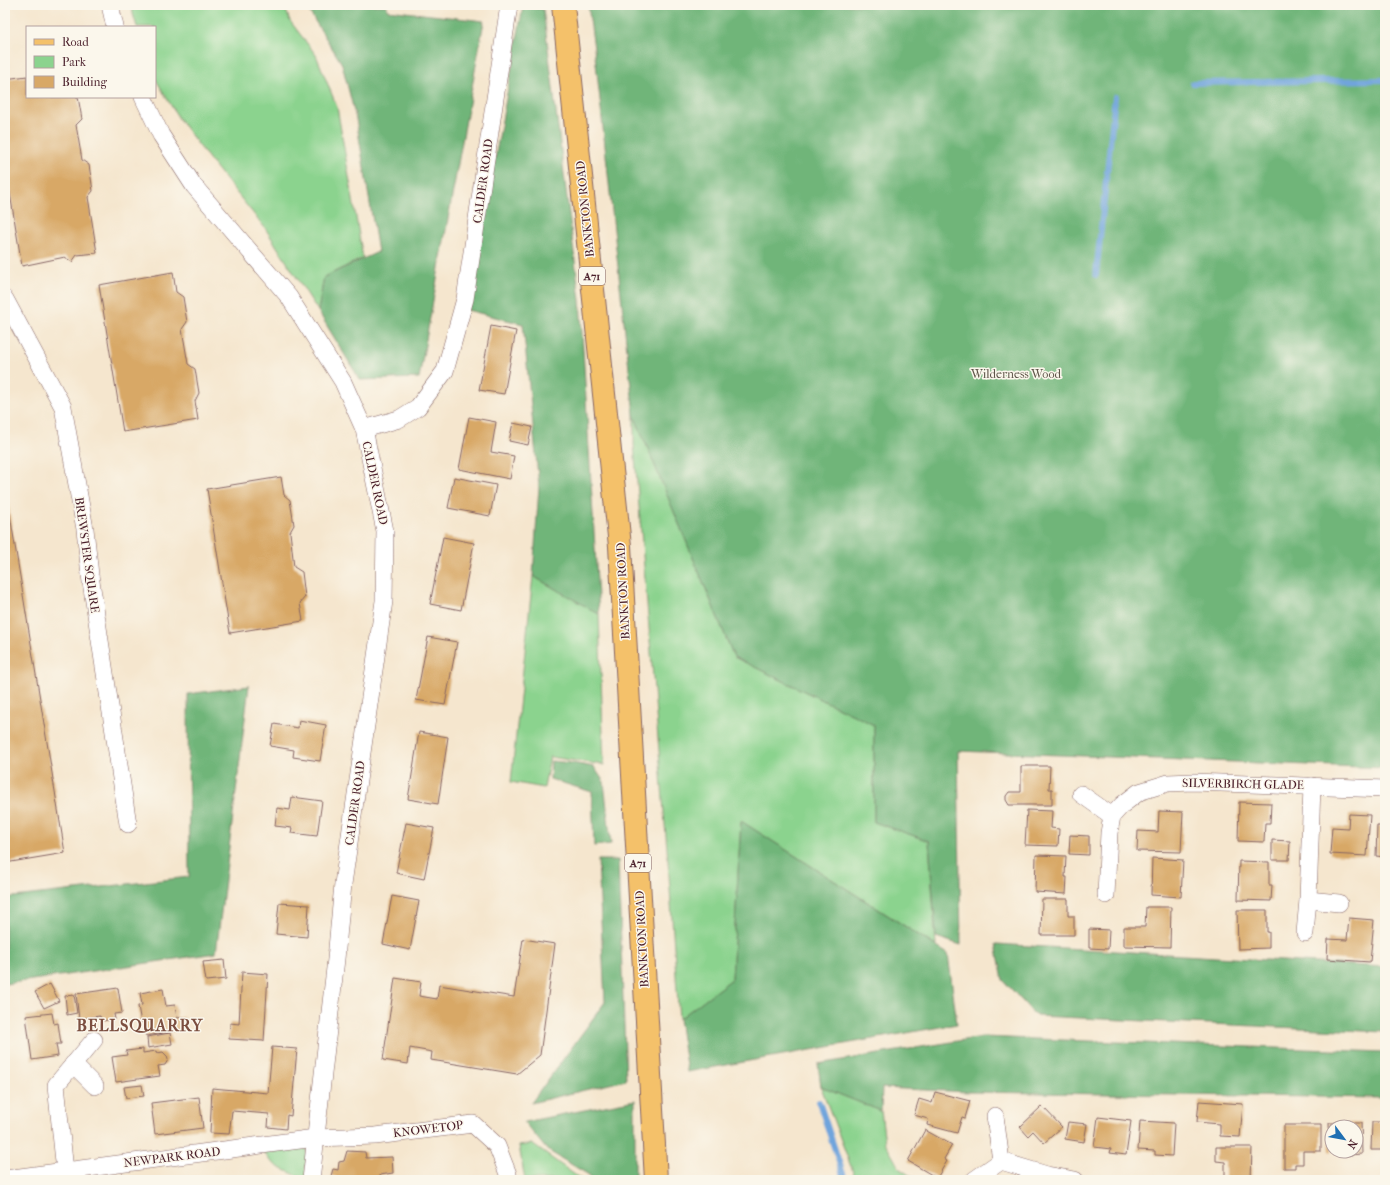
<svg xmlns="http://www.w3.org/2000/svg" width="1390" height="1185" font-family="'IM FELL French Canon',serif">
  <style>
    .green { fill: #8bd38e; stroke: #6a795c }
    .forest { fill: #70b579; stroke: #5d6a52 }
    .lines { fill: none; stroke-linecap: round; stroke-linejoin: round }
    .stream { stroke: #6fa4dc; stroke-width: 6 }
    .building { fill: #d8a866 }
    .minor-casing { stroke: #866564; stroke-width: 18 }
    .primary-casing { stroke: #866564; stroke-width: 24 }
    .minor { stroke: #fff; stroke-width: 17 }
    .primary { stroke: #f4c16a; stroke-width: 22 }
    .labels { text-anchor: middle; dominant-baseline: central; stroke-width: 3; stroke-linejoin: round; paint-order: stroke }
    .shield { fill: #fbf7ec; stroke: #7f6065; stroke-width: 1 }
    .shield-label { font-size: 11px; font-weight: bold; fill: #4a1f2b }
    .street-label { font-size: 12px; fill: #4a1f2b; stroke: #fbf7ec }
    .park-label { font-size: 12px; fill: #5e5549; stroke: #fbf7ec }
    .district-label { font-size: 16px; font-weight: bold; letter-spacing: 1px; fill: #7c4f40; stroke: #fbf7ec }
  </style>
  <rect width="100%" height="100%" fill="#fbf7ec"/>
  <filter id="ink" filterUnits="userSpaceOnUse"><feTurbulence type="fractalNoise" baseFrequency=".025" numOctaves="2"/><feDisplacementMap in="SourceGraphic" scale="8" xChannelSelector="R" yChannelSelector="G"/><feConvolveMatrix kernelMatrix="1 2 1 2 8 2 1 2 1" color-interpolation-filters="sRGB"/></filter>
  <filter id="wash" filterUnits="userSpaceOnUse"><feTurbulence type="fractalNoise" baseFrequency=".012" numOctaves="4" result="noise"/><feDisplacementMap in="SourceGraphic" scale="16" xChannelSelector="R" yChannelSelector="G"/><feGaussianBlur stdDeviation="0.9" result="paint"/><feColorMatrix in="noise" values="0 0 0 0 0 0 0 0 0 0 0 0 0 0 0 0 0 1.4 0 .05"/><feComposite in="paint" operator="in"/></filter>
  <g filter="url(#wash)">
    <rect width="100%" height="100%" fill="#f5e6ce"/>
    <g class="green">
      <path d="M132,5H284L290,21L316,55L337,107L363,258L324,277L318,311L265,228L210,160L179,119L155,78V27H137L133,14Z"/>
      <path d="M634,415L734,657L874,725V822L929,841L936,946L741,821L732,979L679,1019L668,861L634,445Z"/>
      <path d="M533,576L599,614L604,765L550,757L544,788L511,782Z"/>
      <path d="M821,1087L881,1111L885,1143L900,1169L917,1180H856Z"/>
      <path d="M532,1144L582,1180H525L519,1146Z"/>
      <path d="M307,1148L305,1179L280,1168L270,1161L264,1152Z"/>
    </g>
    <g class="forest">
      <path d="M305,5H387V10L484,21L419,378L360,380L318,311L324,277L378,252L356,119L342,64Z"/>
      <path d="M588,5H1385V768L958,751L961,945L936,937L929,841L874,822V725L734,657L634,415L596,63Z"/>
      <path d="M523,7L543,9L580,300L599,614L533,576L539,486L523,324L467,310Z"/>
      <path d="M249,686L216,953L5,984V898L189,877L188,694Z"/>
      <path d="M551,761L572,763L594,767L604,782L611,844L594,846L592,792L550,779Z"/>
      <path d="M741,821L948,954L957,1024L687,1072L679,1019L732,979Z"/>
      <path d="M598,860H618L626,1080L531,1103L605,1002Z"/>
      <path d="M996,944L1385,967V1032L1036,1016L1003,980Z"/>
      <path d="M982,1037L1385,1052V1098L969,1092L882,1088L881,1111L821,1087L818,1064Z"/>
      <path d="M635,1100V1180H590L589,1175L547,1150L524,1122Z"/>
    </g>
    <g class="lines">
      <g class="stream">
        <path d="M1193,83L1385,80"/>
        <path d="M1096,275L1115,97"/>
        <path d="M819,1102L845,1180"/>
      </g>
    </g>
    <g id="blocks">
      <g class="building">
        <path d="M27,76V97H78L82,119L76,125L82,160L89,165L93,191L88,197L97,253L77,255L72,262L65,257L22,266L5,163V79Z"/>
        <path d="M173,272L176,292L183,297L187,322L182,329L188,364L195,369L199,393L195,401L198,420L123,432L99,285Z"/>
        <path d="M491,326L516,331L504,394L479,390Z"/>
        <path d="M469,417L496,422L491,452L514,456L510,479L459,469Z"/>
        <path d="M513,423L532,427L528,445L509,441Z"/>
        <path d="M281,477L284,495L290,500L294,525L290,532L294,567L302,572L305,597L300,603L303,621L230,633L207,489Z"/>
        <path d="M454,477L496,485L490,516L448,508Z"/>
        <path d="M5,484L65,853L5,863Z"/>
        <path d="M443,537L474,543L461,610L430,604Z"/>
        <path d="M428,637L457,642L445,705L416,700Z"/>
        <path d="M299,720L326,725L320,761L293,757L294,750L270,746L274,724L298,728Z"/>
        <path d="M419,732L448,737L438,804L408,799Z"/>
        <path d="M1021,766H1050L1049,789H1052V805H1009L1006,800V796L1009,792H1021Z"/>
        <path d="M292,797L322,801L317,836L291,833L292,828L275,826L277,808L290,810Z"/>
        <path d="M1239,802L1271,803L1270,823H1265L1264,842L1238,841Z"/>
        <path d="M1027,810L1052,811L1051,828L1059,829L1058,846L1025,845Z"/>
        <path d="M1159,811L1183,812L1181,852L1137,851L1138,831L1158,832Z"/>
        <path d="M1349,814L1370,815L1367,856L1330,854L1332,827L1348,828Z"/>
        <path d="M406,823L434,828L424,879L396,873Z"/>
        <path d="M1377,826H1385V857L1376,856Z"/>
        <path d="M1070,835L1089,836V855L1069,854Z"/>
        <path d="M1272,840L1290,841L1289,860H1272Z"/>
        <path d="M1036,855L1066,856L1065,877H1067L1066,894L1035,892Z"/>
        <path d="M1152,858L1183,860L1181,897L1151,895Z"/>
        <path d="M1239,861L1269,862V885H1272L1271,901L1238,900Z"/>
        <path d="M392,896L419,901L410,950L383,944Z"/>
        <path d="M1042,899H1068V916H1074V935H1041Z"/>
        <path d="M279,903L309,905L307,937L276,934Z"/>
        <path d="M1146,907H1171L1170,947L1124,946V927H1145Z"/>
        <path d="M1237,910H1267V932H1269V948L1238,949Z"/>
        <path d="M1349,918L1374,920L1370,962L1327,959L1328,939L1347,940Z"/>
        <path d="M1089,929L1109,930L1108,949L1089,948Z"/>
        <path d="M523,939L555,944L540,1055L517,1074L431,1060L432,1052L410,1048L408,1064L383,1060L395,978L421,982L419,996L437,999L439,985L514,997Z"/>
        <path d="M224,960L226,979L206,981L203,962Z"/>
        <path d="M242,972L268,974L264,1041L229,1039L230,1023L239,1024Z"/>
        <path d="M50,984L59,1001L44,1008L35,992Z"/>
        <path d="M118,988L122,1013L114,1014L115,1019L101,1021L100,1016L79,1019L76,994Z"/>
        <path d="M163,989L166,1006L175,1005L177,1018L184,1017L186,1029L146,1036L144,1022L141,1023L138,1006L142,1005L140,993Z"/>
        <path d="M74,995L77,1013L67,1015L65,996Z"/>
        <path d="M52,1013L54,1024L58,1023L61,1044H56L58,1056L32,1060L26,1016Z"/>
        <path d="M170,1033L172,1044L148,1048L147,1037Z"/>
        <path d="M272,1047L297,1049L291,1116L287,1115L286,1129L268,1127L269,1114L232,1111L229,1134L210,1133L212,1088L268,1093Z"/>
        <path d="M143,1049V1053L156,1051L157,1053L163,1052L167,1056L168,1060L165,1065L158,1066L160,1076L116,1082L112,1057L127,1055L126,1051Z"/>
        <path d="M142,1085L144,1096L126,1098L124,1087Z"/>
        <path d="M935,1092L970,1101L965,1118L962,1117L957,1133L927,1125L928,1119L914,1115L919,1099L932,1103Z"/>
        <path d="M199,1097L203,1128L155,1134L151,1103Z"/>
        <path d="M1199,1101L1243,1104L1240,1137L1220,1136V1124L1197,1122Z"/>
        <path d="M1042,1106L1062,1127L1044,1143L1033,1131L1028,1136L1020,1127Z"/>
        <path d="M1098,1117L1131,1121L1126,1155L1110,1153L1111,1149L1094,1147Z"/>
        <path d="M1140,1121L1174,1123L1172,1156L1155,1155V1151L1138,1150Z"/>
        <path d="M1068,1122L1087,1124L1084,1142L1065,1139Z"/>
        <path d="M1372,1122H1385V1150H1371Z"/>
        <path d="M1329,1123H1361L1362,1154L1347,1155L1346,1151H1356V1127H1332V1151L1330,1152Z"/>
        <path d="M1284,1125H1321V1151H1303V1164H1295V1168H1284Z"/>
        <path d="M925,1130L952,1145L944,1159L947,1161L937,1178L908,1161Z"/>
        <path d="M1216,1147H1252L1251,1180L1225,1179V1162L1216,1161Z"/>
        <path d="M347,1151L365,1152L366,1158L392,1157L393,1173L380,1175L381,1180H336V1177L331,1176L333,1169L338,1170L339,1162L344,1161Z"/>
      </g>
    </g>
  </g>
  <g filter="url(#ink)">
    <use href="#blocks" fill-opacity="0" stroke="#866564" stroke-width="1"/>
    <g class="lines">
      <g class="minor-casing">
        <g id="minor">
          <path d="M110,5L115,27"/>
          <path d="M143,97L161,135L194,186L289,297L343,382L364,429L385,531L384,601L343,884L336,959L311,1180"/>
          <path d="M5,299L63,407L85,529L90,575L128,824"/>
          <path d="M364,429L399,419L418,407L445,371L465,299L509,5"/>
          <path d="M1081,794L1112,816"/>
          <path d="M1106,895L1109,833L1112,816L1122,805L1139,792L1168,783L1193,782L1385,789"/>
          <path d="M1308,900L1339,903"/>
          <path d="M1305,933L1308,900L1312,786"/>
          <path d="M73,1064L95,1086"/>
          <path d="M995,1116L1001,1161"/>
          <path d="M65,1171L56,1085L94,1040"/>
          <path d="M5,1179L315,1138L375,1136L473,1124L497,1146L508,1174V1180"/>
          <path d="M974,1180L1001,1161L1047,1175L1075,1180"/>
        </g>
      </g>
      <g class="primary-casing">
        <path id="primary" d="M563,5L620,546L656,1180"/>
      </g>
      <use href="#minor" class="minor"/>
      <use href="#primary" class="primary"/>
    </g>
  </g>
  <g class="labels">
    <g class="shield">
      <rect x="579" y="267" width="26" height="18" rx="3"/>
      <rect x="625" y="854" width="26" height="18" rx="3"/>
    </g>
    <g class="shield-label">
      <text x="592" y="276">A71</text>
      <text x="638" y="863">A71</text>
    </g>
    <g class="street-label">
      <text transform="translate(483 181) rotate(-82)">CALDER ROAD</text>
      <text transform="translate(585 209) rotate(-96)">BANKTON ROAD</text>
      <text transform="translate(375 483) rotate(78)">CALDER ROAD</text>
      <text transform="translate(87 555) rotate(82)">BREWSTER SQUARE</text>
      <text transform="translate(623 591) rotate(-93)">BANKTON ROAD</text>
      <text transform="translate(1243 784) rotate(1)">SILVERBIRCH GLADE</text>
      <text transform="translate(355 803) rotate(-82)">CALDER ROAD</text>
      <text transform="translate(642 939) rotate(-93)">BANKTON ROAD</text>
      <text transform="translate(428 1129) rotate(-7)">KNOWETOP</text>
      <text transform="translate(172 1157) rotate(-7)">NEWPARK ROAD</text>
    </g>
    <g class="park-label">
      <text x="1016" y="374">Wilderness Wood</text>
    </g>
    <g class="district-label">
      <text x="140" y="1025">BELLSQUARRY</text>
    </g>
  </g>
  <rect width="1390" height="1185" fill="none" stroke="#fbf7ec" stroke-width="20"/>
  <rect x="26" y="26" width="130" height="72" fill="#fbf7ec" stroke="#b4a19f"/>
  <rect x="34" y="39" width="20" height="6" fill="#f4c16a" stroke="#b4a19f"/>
  <text x="62" y="46" font-size="12" fill="#4a1f2b">Road</text>
  <rect x="34" y="56" width="20" height="12" fill="#8bd38e" stroke="#b4a19f"/>
  <text x="62" y="66" font-size="12" fill="#4a1f2b">Park</text>
  <rect x="34" y="76" width="20" height="12" fill="#d8a866" stroke="#b4a19f"/>
  <text x="62" y="86" font-size="12" fill="#4a1f2b">Building</text>
  <g transform="translate(1344 1139) rotate(122)"><circle r="19" fill="#fbf7ec" stroke="#b4a19f"/>
  <path d="M0-3L7 15L0 10L-7 15Z" fill="#1f6fb2"/>
  <text y="-6" font-size="11" font-weight="bold" text-anchor="middle" fill="#4a1f2b">N</text>
  </g>
</svg>
